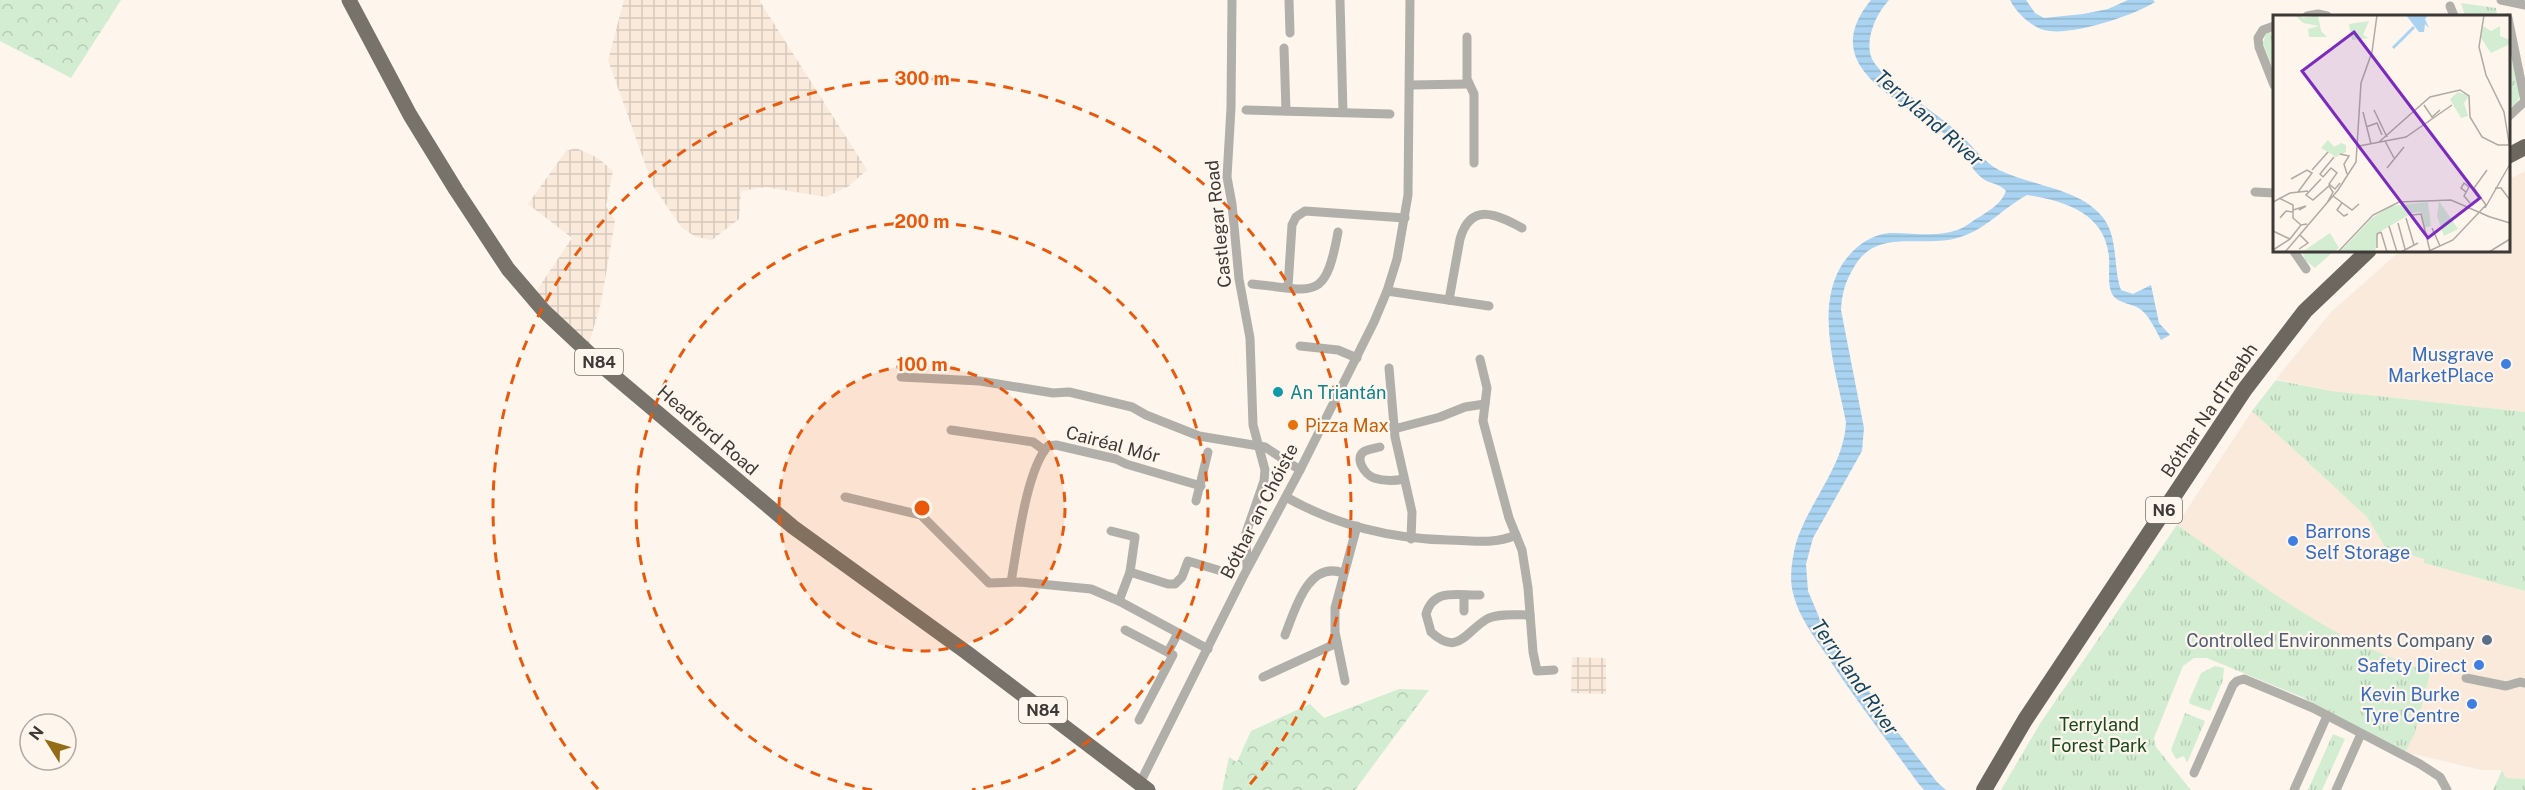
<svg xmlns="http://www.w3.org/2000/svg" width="2525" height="790" font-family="'Public Sans',sans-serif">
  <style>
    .built { fill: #f9eadc }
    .industrial { fill: url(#industrial-grid) }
    .grass { fill: url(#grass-tufts) }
    .forest { fill: url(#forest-crowns) }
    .water { fill: url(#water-rules) }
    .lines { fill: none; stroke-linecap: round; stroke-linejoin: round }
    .minor { stroke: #b1afaa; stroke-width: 9 }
    .primary { stroke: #77736b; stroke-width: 15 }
    .trunk { stroke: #6c6860; stroke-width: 16 }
    .ring { fill: none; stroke: #e8590c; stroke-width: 3; stroke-dasharray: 10 8 }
    .shop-dot { fill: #3f7fe0; stroke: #fef5ed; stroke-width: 2 }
    .culture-dot { fill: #0f9aa8; stroke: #fef5ed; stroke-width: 2 }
    .food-dot { fill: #e8710a; stroke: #fef5ed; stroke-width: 2 }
    .service-dot { fill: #5c6f8a; stroke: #fef5ed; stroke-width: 2 }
    .labels { text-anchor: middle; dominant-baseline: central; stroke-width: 4.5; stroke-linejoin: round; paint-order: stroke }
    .shield { fill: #fef5ed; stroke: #77716d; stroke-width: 1.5 }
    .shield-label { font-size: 16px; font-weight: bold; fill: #3d3936 }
    .street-label { font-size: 18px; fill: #3d3936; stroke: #fef5ed }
    .shop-label { font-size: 18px; fill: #366cbe; stroke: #fef5ed; text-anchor: end }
    .culture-label { font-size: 18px; fill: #0d838f; stroke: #fef5ed; text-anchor: start }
    .food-label { font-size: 18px; fill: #c56008; stroke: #fef5ed; text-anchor: start }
    .service-label { font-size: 18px; fill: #4e5e75; stroke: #fef5ed; text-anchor: end }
    .park-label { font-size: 18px; fill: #18491c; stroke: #fef5ed }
    .water-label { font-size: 20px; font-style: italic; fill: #124561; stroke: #fef5ed }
    .inset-river { fill: none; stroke: #a9d3f0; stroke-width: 3 }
    .inset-road { fill: none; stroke: #b1aaa4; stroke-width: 1.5 }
    .view { fill: #7b2cbf; fill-opacity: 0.15; stroke: #7b2cbf; stroke-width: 3 }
    .inset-edge { fill: none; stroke: #3d3936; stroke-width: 3 }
    .centre { fill: #e8590c; stroke: #fef5ed; stroke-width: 3 }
    .ring-label { font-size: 18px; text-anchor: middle; font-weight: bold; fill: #e8590c; stroke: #fef5ed; stroke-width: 4.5; stroke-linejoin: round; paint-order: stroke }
  </style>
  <defs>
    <pattern id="industrial-grid" width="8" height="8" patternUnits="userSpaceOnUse" patternTransform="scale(1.5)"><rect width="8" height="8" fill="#f9eadc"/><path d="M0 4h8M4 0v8" fill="none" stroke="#d6c9bd"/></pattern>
    <pattern id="grass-tufts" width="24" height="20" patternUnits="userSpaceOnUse" patternTransform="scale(1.5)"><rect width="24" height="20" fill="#d3edd2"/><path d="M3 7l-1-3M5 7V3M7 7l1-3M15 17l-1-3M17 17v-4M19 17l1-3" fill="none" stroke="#b6ccb5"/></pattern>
    <pattern id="forest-crowns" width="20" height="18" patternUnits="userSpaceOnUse" patternTransform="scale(1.5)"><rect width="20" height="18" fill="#d3edd2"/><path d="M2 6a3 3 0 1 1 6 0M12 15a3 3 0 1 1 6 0" fill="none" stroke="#b6ccb5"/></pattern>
    <pattern id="water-rules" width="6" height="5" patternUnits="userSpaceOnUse" patternTransform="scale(1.5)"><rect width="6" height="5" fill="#a9d3f0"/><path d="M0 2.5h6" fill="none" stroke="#92b6ce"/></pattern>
  </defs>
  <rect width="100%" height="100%" fill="#fef5ed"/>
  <g class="built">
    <path d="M2525,171V412L2331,391L2276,379L2331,312L2400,251L2508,250L2509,179Z"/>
    <path d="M2252,411L2367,517L2385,547L2425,559L2424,563L2525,591V779L2506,778L2502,770H2481L2405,752L2302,697L2207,658L2120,611Z"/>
  </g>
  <g class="industrial">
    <path d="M624,0H759L867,170L849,186L826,197L765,187L741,191L739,219L712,240L696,237L682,228L653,186L608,60Z"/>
    <path d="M576,148L598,158L613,171L606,206L615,221L601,303L588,347L535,293L572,238L528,204L566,151Z"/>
    <path d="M1572,657L1606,658V694L1571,693Z"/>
  </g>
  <g class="grass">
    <path d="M2461,3L2496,8L2497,16H2465Z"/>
    <path d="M2274,31V72L2263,43L2266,34Z"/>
    <path d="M2508,42L2520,96L2516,104L2509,108Z"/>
    <path d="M2302,251H2334L2315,268L2305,260Z"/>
    <path d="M2276,380L2331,391L2525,412V591L2424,563V559L2385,547L2367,517L2252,411Z"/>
    <path d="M2177,525C2224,558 2268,592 2317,621C2353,643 2391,658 2430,673L2415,733L2405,752L2302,697L2207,658H2194L2183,666L2154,738L2156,747L2191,790H2001L2041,722Z"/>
    <path d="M2215,666L2224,668L2223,680L2210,711L2190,704L2189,701L2201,673Z"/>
    <path d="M2185,713L2205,721L2187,763L2184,756L2176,759L2171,750Z"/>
    <path d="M2333,734L2345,739L2322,790H2308Z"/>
    <path d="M2502,770L2506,778L2525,779V790H2493Z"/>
  </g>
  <g class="forest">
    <path d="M0,0H121L71,78L0,41Z"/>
    <path d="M1399,689L1429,690L1355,790H1222L1229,757L1237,762L1251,731L1310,704L1324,718Z"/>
  </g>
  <g class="water">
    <path d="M1871,0H1889C1876,14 1864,40 1872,59C1883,81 1941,115 1962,136C1973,147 1985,163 1999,170C2029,185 2076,188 2099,213C2120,234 2112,265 2121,290L2133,294L2151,285L2159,323L2170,335L2161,340C2156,331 2149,315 2140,309C2132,303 2118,304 2112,294C2107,284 2110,267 2109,257C2105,213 2065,201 2027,195C2006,206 1989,226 1966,235C1925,252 1879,224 1854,267C1845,282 1842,293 1841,310L1864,428L1862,451L1813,538L1806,564L1808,591L1822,624L1896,730L1937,782L1946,790H1924L1918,783C1887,740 1854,698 1825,653C1813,635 1798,615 1793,593C1789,577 1792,559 1796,543C1809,501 1844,467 1846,422C1836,369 1809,295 1853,251C1862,242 1876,234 1889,233C1911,232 1936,238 1957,230C1965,228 1973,220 1981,216C1991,209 2001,204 2006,191C2000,183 1989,184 1982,178C1970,169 1965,152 1954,142C1912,103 1812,71 1871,0Z"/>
    <path d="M2010,0H2026L2035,13L2044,18L2083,14L2108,9L2128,0H2153L2155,2C2133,16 2069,37 2044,30C2030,26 2016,12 2010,0Z"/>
  </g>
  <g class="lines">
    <g class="minor">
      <path d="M1232,0L1231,108L1227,177L1232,204L1239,279L1250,338L1253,425L1265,470L1264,481L1246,533L1247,567"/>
      <path d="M1289,0L1290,33"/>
      <path d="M1340,0L1343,112"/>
      <path d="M2501,0L2525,5"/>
      <path d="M2450,6L2454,16"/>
      <path d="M2307,16L2318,14L2327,16"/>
      <path d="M2508,18L2525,101L2508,117"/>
      <path d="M2274,26L2263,30L2258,38L2259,47L2274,85"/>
      <path d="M1467,37V79L1474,94V163"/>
      <path d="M1284,48L1286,111"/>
      <path d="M1410,85L1468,84"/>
      <path d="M1246,110L1390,114"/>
      <path d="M2255,192L2274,193"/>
      <path d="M2293,250L2306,269"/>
      <path d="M1252,284C1315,290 1325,303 1338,232"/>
      <path d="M1288,287L1292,225L1296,217L1305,211L1405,218"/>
      <path d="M1387,291L1489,306"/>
      <path d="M1449,300L1460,239C1471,201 1498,215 1522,228"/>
      <path d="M1300,346L1338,350L1357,358"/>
      <path d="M1480,359L1487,388L1483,421L1509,518L1522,550L1528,588L1533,652L1537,671L1554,670"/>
      <path d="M1389,368L1395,437L1412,512L1411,539"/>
      <path d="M901,377L980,381L1053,393L1069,392L1132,407L1146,415L1199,436L1265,447L1300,470"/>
      <path d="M1394,429L1440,417L1465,407L1485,404"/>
      <path d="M951,430L1033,442L1044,450"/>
      <path d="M1380,447C1376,448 1369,449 1365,451C1353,457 1365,475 1374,478C1383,481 1395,481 1404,479"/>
      <path d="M845,497L921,515L989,583L1020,582L1091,589L1119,601L1208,649"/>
      <path d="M1286,497C1335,525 1392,539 1448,540C1473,540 1493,545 1516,535"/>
      <path d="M1196,501L1208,452"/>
      <path d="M1111,531L1135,537L1130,572L1119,601"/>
      <path d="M1130,572L1168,584H1175L1182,577L1188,561L1218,570"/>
      <path d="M1011,582C1017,549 1026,470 1048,446L1056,445L1116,459L1126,464L1201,486"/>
      <path d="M1480,595C1459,596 1434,587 1426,614L1431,632C1458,657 1465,632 1487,619C1499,613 1518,615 1530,615"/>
      <path d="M1464,611V595"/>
      <path d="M1125,630L1173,655L1139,720"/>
      <path d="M1285,635C1295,610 1308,560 1343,573"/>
      <path d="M1168,652L1178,633"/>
      <path d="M1263,677L1337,643"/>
      <path d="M2466,678L2506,686L2520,682L2525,683"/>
      <path d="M1345,681L1335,632V608L1357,526"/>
      <path d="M2194,773L2233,685L2237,681L2244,679L2313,708L2420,764L2440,777L2447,790"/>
      <path d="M1140,783L1243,577L1300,470L1374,322L1387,291L1397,259L1408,195L1410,0"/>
      <path d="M2294,790L2327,716"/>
      <path d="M2336,790L2361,734"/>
    </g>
    <path class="primary" d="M349,0L410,115L456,190L508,269L544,311L608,371L793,527L966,652L1148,790"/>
    <g class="trunk">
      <path d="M2508,156L2525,147"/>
      <path d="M1984,790L2025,720L2245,389L2305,311L2369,250"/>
    </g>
  </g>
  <circle cx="922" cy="508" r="143" fill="#e8590c" fill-opacity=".12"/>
  <g class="ring">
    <circle cx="922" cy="508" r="143"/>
    <path d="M872 790A286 286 0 1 1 972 790"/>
    <path d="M598 789A429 429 0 1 1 1246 789"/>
  </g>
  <g class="shop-dot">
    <circle cx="2506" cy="364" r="6"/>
    <circle cx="2293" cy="541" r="6"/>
    <circle cx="2479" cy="665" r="6"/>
    <circle cx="2472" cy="704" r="6"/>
  </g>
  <circle class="culture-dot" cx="1278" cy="392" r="6"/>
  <circle class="food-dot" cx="1293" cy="425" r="6"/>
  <circle class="service-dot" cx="2487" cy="640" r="6"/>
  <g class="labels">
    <g class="shield">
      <rect x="575" y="349" width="48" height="26" rx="4.5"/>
      <rect x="2146" y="497" width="36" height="26" rx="4.5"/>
      <rect x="1019" y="697" width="48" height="26" rx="4.5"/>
    </g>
    <g class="shield-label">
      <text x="599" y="362">N84</text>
      <text x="2164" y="510">N6</text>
      <text x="1043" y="710">N84</text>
    </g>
    <g class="street-label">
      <text transform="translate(1218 224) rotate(-96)">Castlegar Road</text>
      <text transform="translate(2209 410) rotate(-56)">Bóthar Na dTreabh</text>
      <text transform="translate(708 430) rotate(41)">Headford Road</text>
      <text transform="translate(1113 444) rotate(15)">Cairéal Mór</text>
      <text transform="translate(1259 511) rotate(-63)">Bóthar an Chóiste</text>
    </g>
    <g class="shop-label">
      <text x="2494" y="354">Musgrave<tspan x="2494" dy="21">MarketPlace</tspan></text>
      <text x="2305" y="531" text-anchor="start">Barrons<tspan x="2305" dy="21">Self Storage</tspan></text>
      <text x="2467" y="665">Safety Direct</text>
      <text x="2460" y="694">Kevin Burke<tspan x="2460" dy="21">Tyre Centre</tspan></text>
    </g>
    <g class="culture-label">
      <text x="1290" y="392">An Triantán</text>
    </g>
    <g class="food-label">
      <text x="1305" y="425">Pizza Max</text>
    </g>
    <g class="service-label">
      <text x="2475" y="640">Controlled Environments Company</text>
    </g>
    <g class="park-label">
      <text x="2099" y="724">Terryland<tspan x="2099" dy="21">Forest Park</tspan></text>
    </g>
    <g class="water-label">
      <text transform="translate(1929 118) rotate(41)">Terryland River</text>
      <text transform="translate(1855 677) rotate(55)">Terryland River</text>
    </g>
  </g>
  <g transform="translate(2273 15)">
    <rect width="237" height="237" fill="#fef5ed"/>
    <path d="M210,11L218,16L227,11V21L237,25V29L218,38L208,23ZM185,77L196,81L191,88L195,101L188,103L177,84ZM55,125L61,132L68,128L73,130V137L63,142L48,133ZM166,186L185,214L171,221L164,201ZM155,187L158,211L151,213L148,197L139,198L105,218L102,237H67L99,203L118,191ZM57,218L66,233L61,237H29Z" fill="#d3edd2"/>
    <path d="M28,0L29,3L45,0L48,16L54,22H36L35,14L46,11L30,8L23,1ZM96,6L90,20L96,23L79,25L76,9Z" fill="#d3edd2"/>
    <path d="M133,0H155L152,4L156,13L152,9L151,17H146Z" fill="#a9d3f0"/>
    <path class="inset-river" d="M120,33L141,12"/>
    <path class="inset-road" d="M211,0L206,32L213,60L231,97L237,134M151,90L159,102L167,95M101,95L114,122M90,97L98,129M93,112L104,108L109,120M112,126L121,143M106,127L157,82L187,75L196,81L197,102L209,122L225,130H236M86,131L133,122L179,90M67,139L76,141L71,149L74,159M61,142L47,159L50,162L58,153L64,158L56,169L62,174L67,168M114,153L131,132M39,155L55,137M18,164L34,155L39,158L25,177M48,164L33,180L40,185L56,171L60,177L54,188M222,173H228L237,185M193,177L188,173L191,168L196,172L191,181L197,188M60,181L79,195L86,189M6,183L20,190V203L28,210L34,209M0,187L17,178L35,176M69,188L64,195L71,201L75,199M213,190L201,173L214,155M212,193L237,149M20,195L33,191L26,195M11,198L7,203L13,196L20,197M139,200L148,199L157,236M214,201L237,208M133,203L141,230M125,208L132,234M116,211L124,237M159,213L167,231M0,216L17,224L28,210M108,217L114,237M104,233V219L108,217M26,234L35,228L27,220M0,235L17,224M12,237L65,175L83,147L88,68L99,37L104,0M65,237L100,200L126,187L178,185L217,202M128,237L145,228M154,237L180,225L213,190M216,237L237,224"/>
    <path class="view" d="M81,17L207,183L155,223L29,56Z"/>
    <rect width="237" height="237" class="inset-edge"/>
  </g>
  <circle cx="922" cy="508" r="9" class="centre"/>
  <g class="ring-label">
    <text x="922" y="85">300 m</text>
    <text x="922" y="228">200 m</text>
    <text x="922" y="371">100 m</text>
  </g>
  <g transform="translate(48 742) rotate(307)"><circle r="28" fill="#fef5ed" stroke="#b1aaa4" stroke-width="1.5"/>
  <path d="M0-4.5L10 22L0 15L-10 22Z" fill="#946c16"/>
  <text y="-9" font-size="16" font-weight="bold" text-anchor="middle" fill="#3d3936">N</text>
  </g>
</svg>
